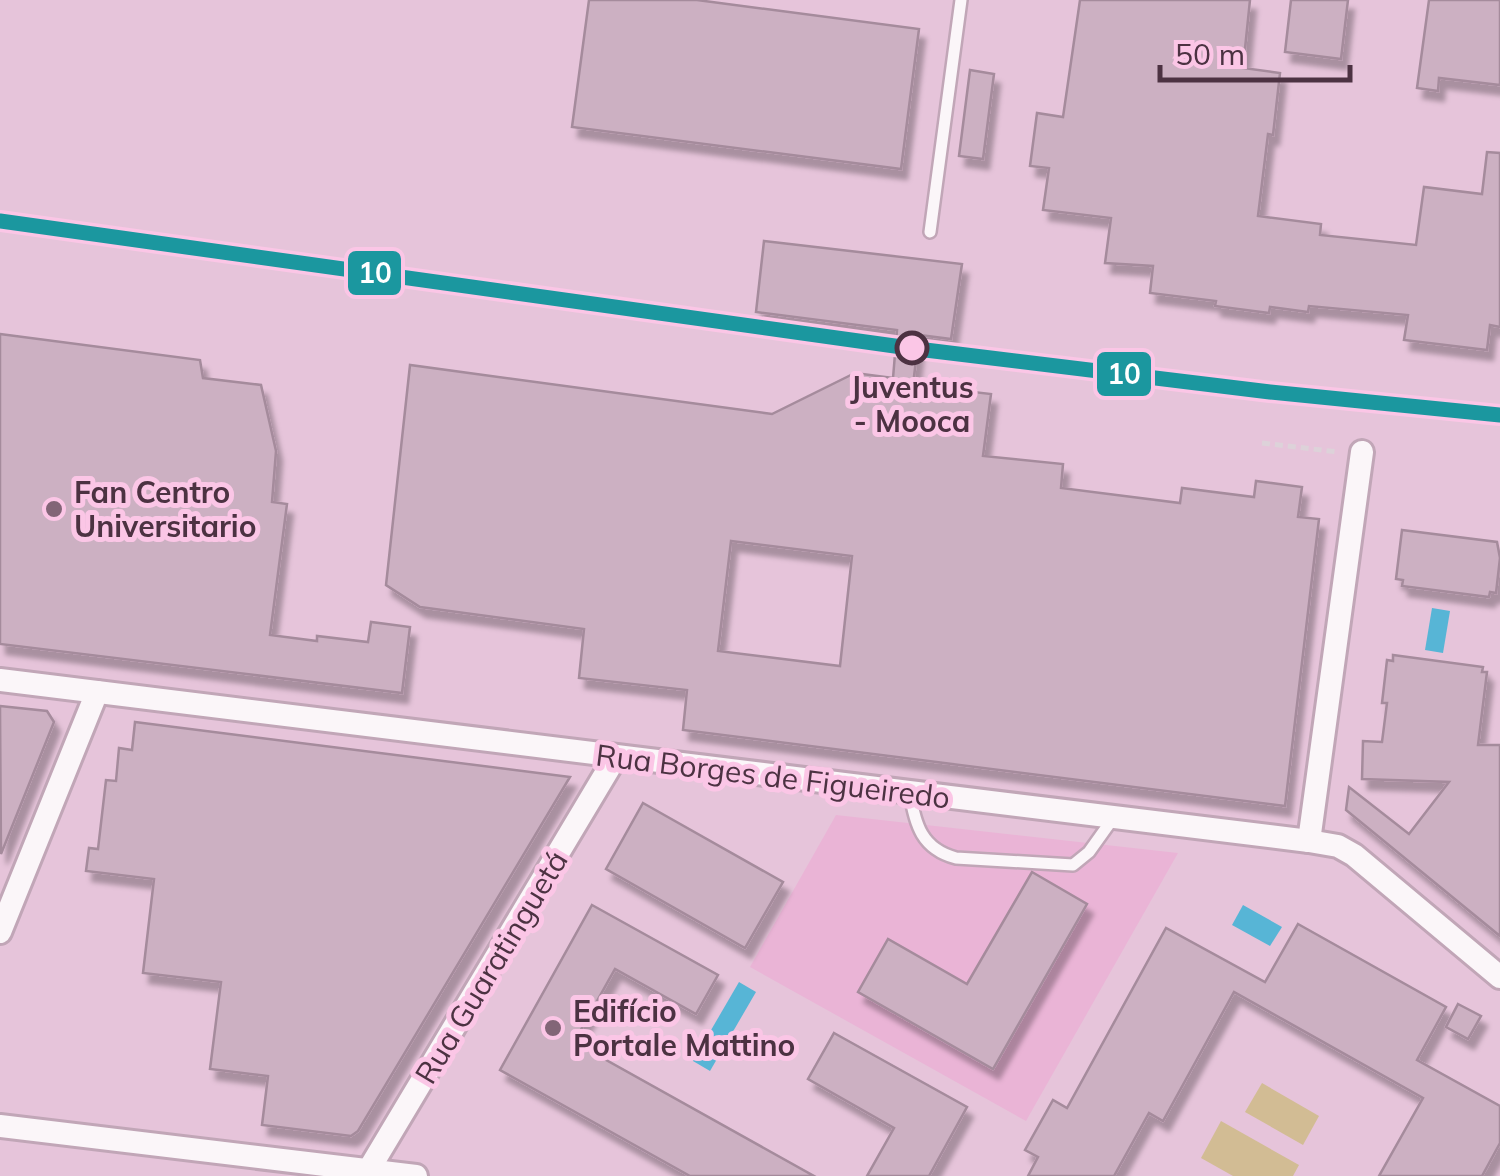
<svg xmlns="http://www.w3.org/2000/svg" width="1500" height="1176" font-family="Mulish,sans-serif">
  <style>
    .built { fill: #eab4d6 }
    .green { fill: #d2bc94 }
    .water { fill: #57b5d6 }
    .building { fill: #ccb0c2; stroke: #a58b9c; stroke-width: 2.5; fill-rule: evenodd; filter: url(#shadow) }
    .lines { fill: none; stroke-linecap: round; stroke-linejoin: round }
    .lane-casing { stroke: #c1a6b7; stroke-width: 16 }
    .street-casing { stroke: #c1a6b7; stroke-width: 28 }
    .path { stroke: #ddd2d9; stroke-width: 5; stroke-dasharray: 8 5; stroke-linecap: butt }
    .lane { stroke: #fbf6f9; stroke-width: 11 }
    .street { stroke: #fbf6f9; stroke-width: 22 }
    .rail-1-casing { stroke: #fbc6e6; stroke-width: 22 }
    .rail-1 { stroke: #1b979f; stroke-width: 15 }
    .stop-dot { fill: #fbc6e6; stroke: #4c3242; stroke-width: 5 }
    .poi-dot { fill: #826577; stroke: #fbc6e6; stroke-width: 4 }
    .labels { text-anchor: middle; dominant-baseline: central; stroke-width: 10; stroke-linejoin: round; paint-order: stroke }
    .stop-label { font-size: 30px; font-weight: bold; fill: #4c3242; stroke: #fbc6e6 }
    .poi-label { font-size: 30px; font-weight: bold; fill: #4c3242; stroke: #fbc6e6; text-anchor: start }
    .street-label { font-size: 30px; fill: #4c3242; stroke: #fbc6e6 }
    .line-badge { stroke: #fbc6e6; stroke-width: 4 }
    .badge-label { font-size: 28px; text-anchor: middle; font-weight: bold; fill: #fff }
  </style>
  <defs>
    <filter id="shadow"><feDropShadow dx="6" dy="10" stdDeviation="2.5" flood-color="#0004"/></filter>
  </defs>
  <rect width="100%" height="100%" fill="#e6c4da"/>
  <path class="built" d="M836,815L1178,853L1026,1121L750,967Z"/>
  <g class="green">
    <path d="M1262,1083L1319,1116L1303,1145L1245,1112Z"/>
    <path d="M1221,1121L1299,1165L1293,1176H1233L1201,1158Z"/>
  </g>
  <g class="water">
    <path d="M1432,608L1450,611L1443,653L1425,650Z"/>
    <path d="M1243,905L1282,927L1270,946L1232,925Z"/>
    <path d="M739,982L756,992L710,1071L693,1061Z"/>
  </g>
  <g class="building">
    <path d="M589,0H697L919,29L901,169L572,127Z"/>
    <path d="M1080,0H1250L1243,68L1280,73L1273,135L1268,134L1258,216L1321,224L1320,235L1416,245L1424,187L1482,194L1487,152L1500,153V327L1490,325L1487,350L1404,340L1408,315L1309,306L1308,312L1270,307L1269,313L1215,306L1216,301L1150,293L1153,266L1105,263L1111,218L1043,210L1049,168L1030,166L1037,113L1063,117Z"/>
    <path d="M1291,0H1348L1341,59L1285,52Z"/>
    <path d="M1429,0H1500V85L1439,78L1438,91L1417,88Z"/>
    <path d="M970,70L994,74L983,159L959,156Z"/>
    <path d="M764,241L962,264L951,339L919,335L913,385L991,394L983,456L1063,464L1061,488L1180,503L1182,488L1254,497L1256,481L1302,487L1298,517L1319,519L1285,806L683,730L687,690L579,678L584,629L420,607L386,585L410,365L772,414L855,373L893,378L897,330L756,312ZM731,541L852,556L840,666L718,651Z"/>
    <path d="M0,334L200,360L203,378L261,385L276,451L272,502L287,504L270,635L317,641V636L368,642L371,622L410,627L402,693L0,644Z"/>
    <path d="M1402,530L1497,542L1500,558L1496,593L1490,592L1489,597L1402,586L1403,580L1396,579Z"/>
    <path d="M1393,655L1483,667L1482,672H1487L1478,745H1500V936L1346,810L1349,787L1409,834L1449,782L1362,779L1363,741L1382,742L1387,703H1382L1387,660L1393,661Z"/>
    <path d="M0,706L47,711L54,722L1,854Z"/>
    <path d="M135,722L570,777L358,1131L351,1136L262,1125L268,1076L210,1069L221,982L143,973L154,879L86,871L89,848L98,849L106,780L116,781L119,748L132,750Z"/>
    <path d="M643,803L783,882L745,948L606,869Z"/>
    <path d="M1032,872L1087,904L993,1069L858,992L888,939L967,984Z"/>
    <path d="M592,905L718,975L696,1014L615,969L574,1042L814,1176H690L500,1070Z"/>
    <path d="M1298,924L1446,1007L1417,1060L1500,1106V1143L1482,1176H1379L1423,1098L1234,992L1163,1121L1149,1113L1114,1176H1028L1038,1157L1025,1150L1053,1100L1067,1108L1166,928L1265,982Z"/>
    <path d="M1458,1004L1481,1016L1468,1039L1446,1027Z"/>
    <path d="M834,1033L967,1107L929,1176H867L894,1128L808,1079Z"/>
  </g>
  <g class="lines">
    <g class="lane-casing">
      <g id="lane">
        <path d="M930,232L961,0"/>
        <path d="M910,793C915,825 922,849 956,858L1073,865L1089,852L1114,817"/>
      </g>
    </g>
    <g class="street-casing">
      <g id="street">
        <path d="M0,680L1309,841L1338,846L1354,855L1500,977"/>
        <path d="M1309,841L1362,452"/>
        <path d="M0,932L97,692"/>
        <path d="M0,1126L416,1176"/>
        <path d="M365,1176L615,758"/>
      </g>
    </g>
    <path class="path" d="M1262,443L1338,452"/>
    <use href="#lane" class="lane"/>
    <use href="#street" class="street"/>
    <g class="rail-1-casing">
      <path id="rail-1" d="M0,221L909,348L1270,392L1500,415"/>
    </g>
    <use href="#rail-1" class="rail-1"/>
  </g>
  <circle class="stop-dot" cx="912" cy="348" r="15"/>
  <g class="poi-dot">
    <circle cx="54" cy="509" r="10"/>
    <circle cx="553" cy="1028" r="10"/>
  </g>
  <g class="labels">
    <g class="stop-label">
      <text x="912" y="387">Juventus<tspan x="912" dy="34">- Mooca</tspan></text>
    </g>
    <g class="poi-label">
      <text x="74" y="492">Fan Centro<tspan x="74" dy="34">Universitario</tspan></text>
      <text x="573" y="1011">Edifício<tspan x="573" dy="34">Portale Mattino</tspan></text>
    </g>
    <g class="street-label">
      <text transform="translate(773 776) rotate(7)">Rua Borges de Figueiredo</text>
      <text transform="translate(491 967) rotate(-59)">Rua Guaratinguetá</text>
    </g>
  </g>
  <g class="line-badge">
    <rect x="346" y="249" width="57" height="48" rx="10" fill="#1b979f"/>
    <rect x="1095" y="350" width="58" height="48" rx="10" fill="#1b979f"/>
  </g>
  <g class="badge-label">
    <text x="375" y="283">10</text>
    <text x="1124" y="384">10</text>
  </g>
  <path d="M1160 65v15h190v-15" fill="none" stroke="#4c3242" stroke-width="5"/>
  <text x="1175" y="65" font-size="30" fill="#4c3242" stroke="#fbc6e6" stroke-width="8" paint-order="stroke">50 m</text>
</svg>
